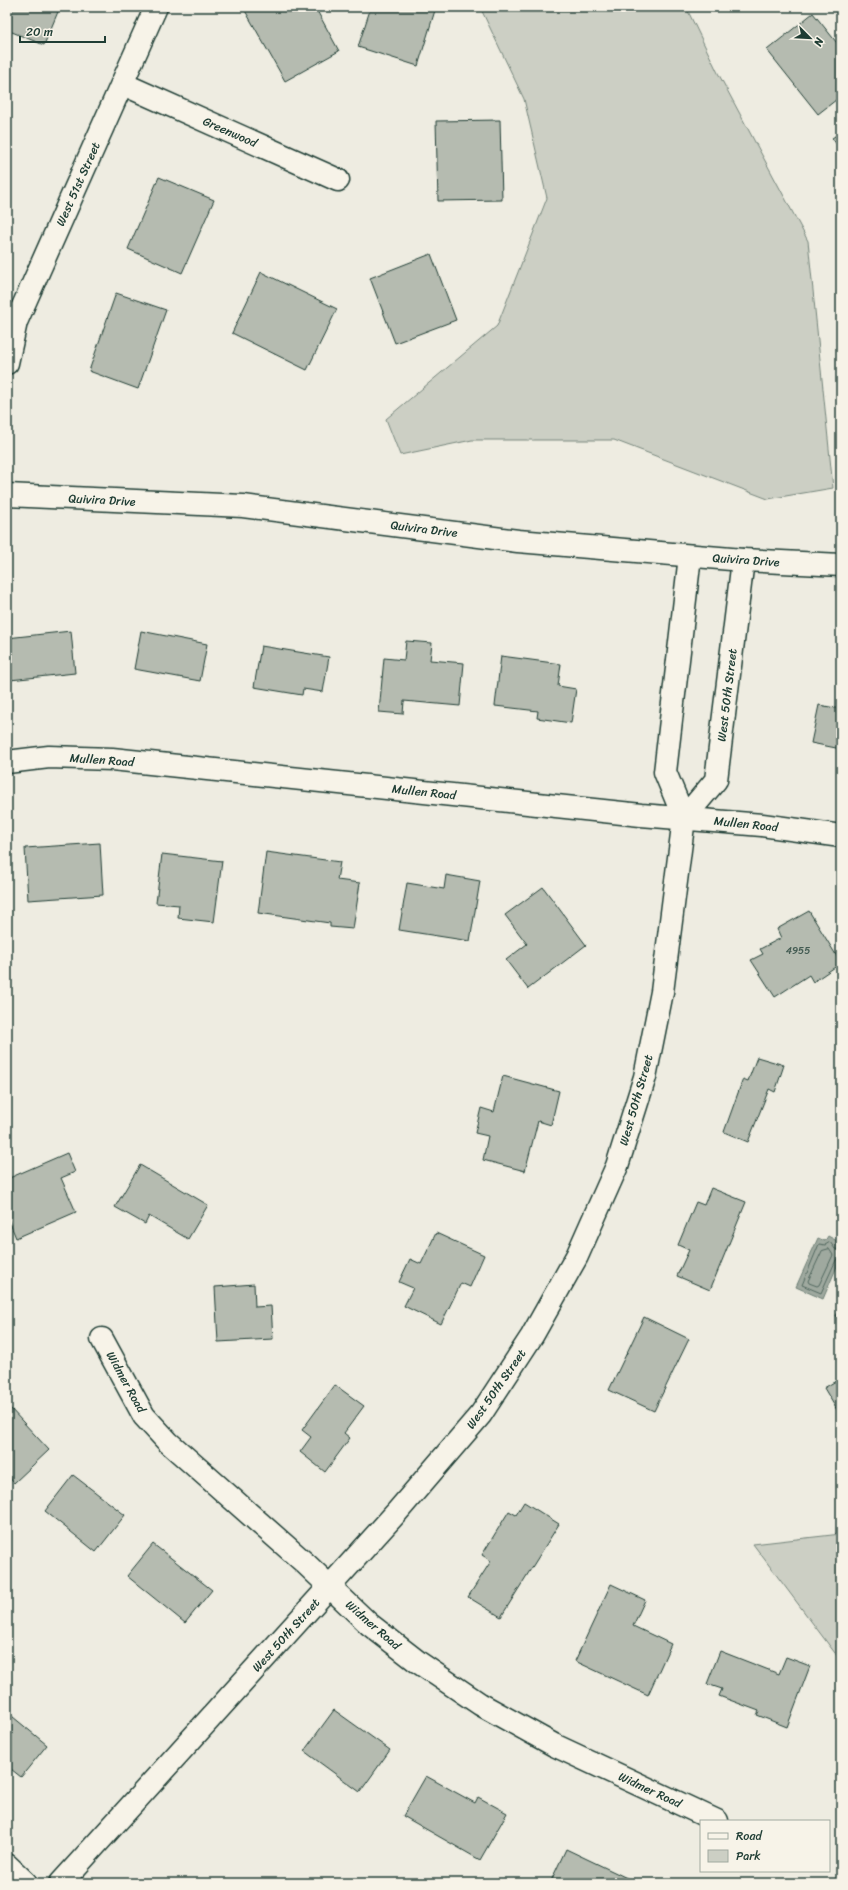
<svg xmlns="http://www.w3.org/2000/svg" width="848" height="1890" font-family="Sriracha,sans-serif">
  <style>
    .green { fill: #cccfc4; stroke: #76867c }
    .water { fill: #9fa99f; stroke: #6c7e74 }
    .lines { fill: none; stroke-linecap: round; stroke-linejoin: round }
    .shore { stroke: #52685f; stroke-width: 1 }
    .building { fill: #b5bbb0; stroke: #1f3d34 }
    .minor-casing { stroke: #1f3d34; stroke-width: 25 }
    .secondary-casing { stroke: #1f3d34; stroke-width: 25 }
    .minor { stroke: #f7f3e8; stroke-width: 22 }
    .secondary { stroke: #f7f3e8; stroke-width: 22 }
    .labels { text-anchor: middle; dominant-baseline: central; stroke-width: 3.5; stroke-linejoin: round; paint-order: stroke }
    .number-label { font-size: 10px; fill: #445c53 }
    .street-label { font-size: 12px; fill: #1f3d34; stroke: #f7f3e8 }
  </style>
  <rect width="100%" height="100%" fill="#eeece1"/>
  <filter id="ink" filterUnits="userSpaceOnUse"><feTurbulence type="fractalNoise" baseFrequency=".025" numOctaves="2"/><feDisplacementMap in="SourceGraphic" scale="8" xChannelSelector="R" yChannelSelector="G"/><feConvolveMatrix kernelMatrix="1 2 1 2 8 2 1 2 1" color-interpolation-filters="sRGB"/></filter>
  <g filter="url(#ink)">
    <g class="green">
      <path d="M480,7H686L718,73L808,241L833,488L768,499L614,440H472L400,455L386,419L497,326L547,198L524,99Z"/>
      <path d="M841,1534V1661L753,1544Z"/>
    </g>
    <path class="water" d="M828,1236L839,1242L837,1245L841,1247V1257L823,1299L796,1287L818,1238L825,1241Z"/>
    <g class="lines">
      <g class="shore">
        <path d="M829,1249L833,1255L819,1285L817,1286L809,1283L808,1281L822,1251Z"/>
        <path d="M841,1250L835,1249L830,1242L825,1245L819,1244L802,1285L821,1293L836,1260L841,1257"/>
      </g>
    </g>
    <g class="building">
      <path d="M7,7H60L44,45L7,30Z"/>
      <path d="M243,7H315L339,51L285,81Z"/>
      <path d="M371,7H436L418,66L358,47Z"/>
      <path d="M746,7H754L749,11Z"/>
      <path d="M813,13L841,48V96L818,114L767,50Z"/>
      <path d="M500,120L502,200L438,201L436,121Z"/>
      <path d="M841,132V150L832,138Z"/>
      <path d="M159,177L214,200L182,273L128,249Z"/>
      <path d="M431,254L456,320L395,343L370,278Z"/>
      <path d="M261,272L337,309L307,370L232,333Z"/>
      <path d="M116,293L166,310L138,389L89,371Z"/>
      <path d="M71,631L75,673L10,680L7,638Z"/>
      <path d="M141,631L207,644L200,681L134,669Z"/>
      <path d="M406,641L432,643L430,660L464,663L460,706L404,701L403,714L379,712L384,658L404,660Z"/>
      <path d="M261,646L329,657L323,692L303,689L302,695L254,687Z"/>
      <path d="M501,656L561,664L558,686L576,689L571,723L537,718L538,711L495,706Z"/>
      <path d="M819,705L841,709V749L811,743Z"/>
      <path d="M100,843L103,895L28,900L25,848Z"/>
      <path d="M266,852L340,862L337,880L360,883L353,929L330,927V923L258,913Z"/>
      <path d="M162,854L222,861L214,922L178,918L179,905L156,903Z"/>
      <path d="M446,875L480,881L470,941L399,930L407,883L444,889Z"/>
      <path d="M543,887L586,945L528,989L506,960L527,944L505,915Z"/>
      <path d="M809,911L841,963L813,982L809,975L775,997L751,960L763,954L760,949L781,938L777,929Z"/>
      <path d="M757,1057L784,1065L775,1092L769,1089L748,1142L724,1132L743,1079L748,1081Z"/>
      <path d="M503,1076L559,1091L551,1125L538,1121L525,1171L483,1160L488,1136L475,1133L481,1108L494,1112Z"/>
      <path d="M67,1153L75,1172L61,1178L76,1212L16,1238L7,1216V1179Z"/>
      <path d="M140,1165L208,1205L188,1239L149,1216L145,1224L115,1207Z"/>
      <path d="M711,1188L746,1202L710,1290L677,1276L689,1250L678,1245L696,1202L704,1205Z"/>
      <path d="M436,1233L484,1255L470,1287L461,1283L441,1324L404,1306L413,1288L399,1282L410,1259L421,1264Z"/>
      <path d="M254,1284L255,1307L271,1306L273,1339L218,1342L215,1287Z"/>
      <path d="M841,1290V1299L837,1297Z"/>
      <path d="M841,1306V1318L836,1316Z"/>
      <path d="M644,1317L689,1339L654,1411L609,1390Z"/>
      <path d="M841,1378V1408L837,1410L824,1388Z"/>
      <path d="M335,1385L364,1406L344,1433L350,1438L325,1472L300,1452L311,1437L302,1430Z"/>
      <path d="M10,1408L49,1450L14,1483L7,1475V1411Z"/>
      <path d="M73,1475L125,1515L96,1552L45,1511Z"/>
      <path d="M524,1502L559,1524L501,1617L468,1597L491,1561L482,1555L509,1511L516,1515Z"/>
      <path d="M153,1544L212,1590L185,1623L127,1576Z"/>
      <path d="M611,1584L645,1600L633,1626L671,1644L648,1695L575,1661Z"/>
      <path d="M720,1651L779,1674L786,1657L810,1666L787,1727L757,1715L759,1711L719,1696L722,1689L707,1684Z"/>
      <path d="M334,1710L390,1750L360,1792L304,1751Z"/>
      <path d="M7,1712L47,1745L21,1777L7,1766Z"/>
      <path d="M426,1776L475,1803L478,1797L507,1813L480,1860L403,1816Z"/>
      <path d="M566,1849L631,1880L629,1883H550Z"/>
    </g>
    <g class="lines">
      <g class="minor-casing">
        <g id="minor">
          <path d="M123,84L338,180"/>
          <path d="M7,363L16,322L156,7"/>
          <path d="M7,762L49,757L112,759L641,815L762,825L841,836"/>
          <path d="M684,818L716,780L743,560"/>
          <path d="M102,1339L144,1416L168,1442L306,1564L369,1624L418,1662L480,1704L554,1745L717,1821"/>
          <path d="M7,1865L26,1883"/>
          <path d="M61,1883L397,1512L481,1414L532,1336L577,1256L617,1166L645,1077L662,992L684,818L665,772L690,556"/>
        </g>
      </g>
      <g class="secondary-casing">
        <path id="secondary" d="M7,495L243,506L518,541L743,560L841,565"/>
      </g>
      <use href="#minor" class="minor"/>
      <use href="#secondary" class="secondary"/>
    </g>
  </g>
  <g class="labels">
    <g class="number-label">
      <text x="798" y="951">4955</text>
    </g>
    <g class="street-label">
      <text transform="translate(230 132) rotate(24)">Greenwood</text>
      <text transform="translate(78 184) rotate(-66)">West 51st Street</text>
      <text transform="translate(102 500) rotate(3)">Quivira Drive</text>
      <text transform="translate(424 529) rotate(7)">Quivira Drive</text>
      <text transform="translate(746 560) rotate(4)">Quivira Drive</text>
      <text transform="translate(727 695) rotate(-83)">West 50th Street</text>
      <text transform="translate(102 760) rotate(4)">Mullen Road</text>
      <text transform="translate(424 792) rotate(6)">Mullen Road</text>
      <text transform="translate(746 824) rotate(6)">Mullen Road</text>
      <text transform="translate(636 1100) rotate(-74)">West 50th Street</text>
      <text transform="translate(126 1382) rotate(61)">Widmer Road</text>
      <text transform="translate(496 1389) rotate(-55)">West 50th Street</text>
      <text transform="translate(373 1625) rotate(41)">Widmer Road</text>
      <text transform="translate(286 1635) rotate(-48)">West 50th Street</text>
      <text transform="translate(650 1790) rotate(25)">Widmer Road</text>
    </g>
  </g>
  <rect width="848" height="1890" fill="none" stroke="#f7f3e8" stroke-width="24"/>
  <rect x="12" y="12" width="824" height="1866" fill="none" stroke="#1f3d34" stroke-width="1.5" filter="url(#ink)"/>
  <rect x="700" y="1820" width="130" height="52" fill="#f7f3e8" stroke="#a1aaa0"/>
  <rect x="708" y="1833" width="20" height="6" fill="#f7f3e8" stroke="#a1aaa0"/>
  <text x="736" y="1840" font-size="12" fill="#1f3d34">Road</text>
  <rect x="708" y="1850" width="20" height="12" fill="#cccfc4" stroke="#a1aaa0"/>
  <text x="736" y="1860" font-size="12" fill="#1f3d34">Park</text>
  <g transform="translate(810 38) rotate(114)" stroke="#f7f3e8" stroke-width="3" paint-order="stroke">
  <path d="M0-3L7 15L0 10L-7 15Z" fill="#1f3d34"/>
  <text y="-6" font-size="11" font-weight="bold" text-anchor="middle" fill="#1f3d34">N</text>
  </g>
  <path d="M20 36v6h85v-6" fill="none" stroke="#1f3d34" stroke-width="2"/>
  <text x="26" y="36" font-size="12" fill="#1f3d34" stroke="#f7f3e8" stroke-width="3" paint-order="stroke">20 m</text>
</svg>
